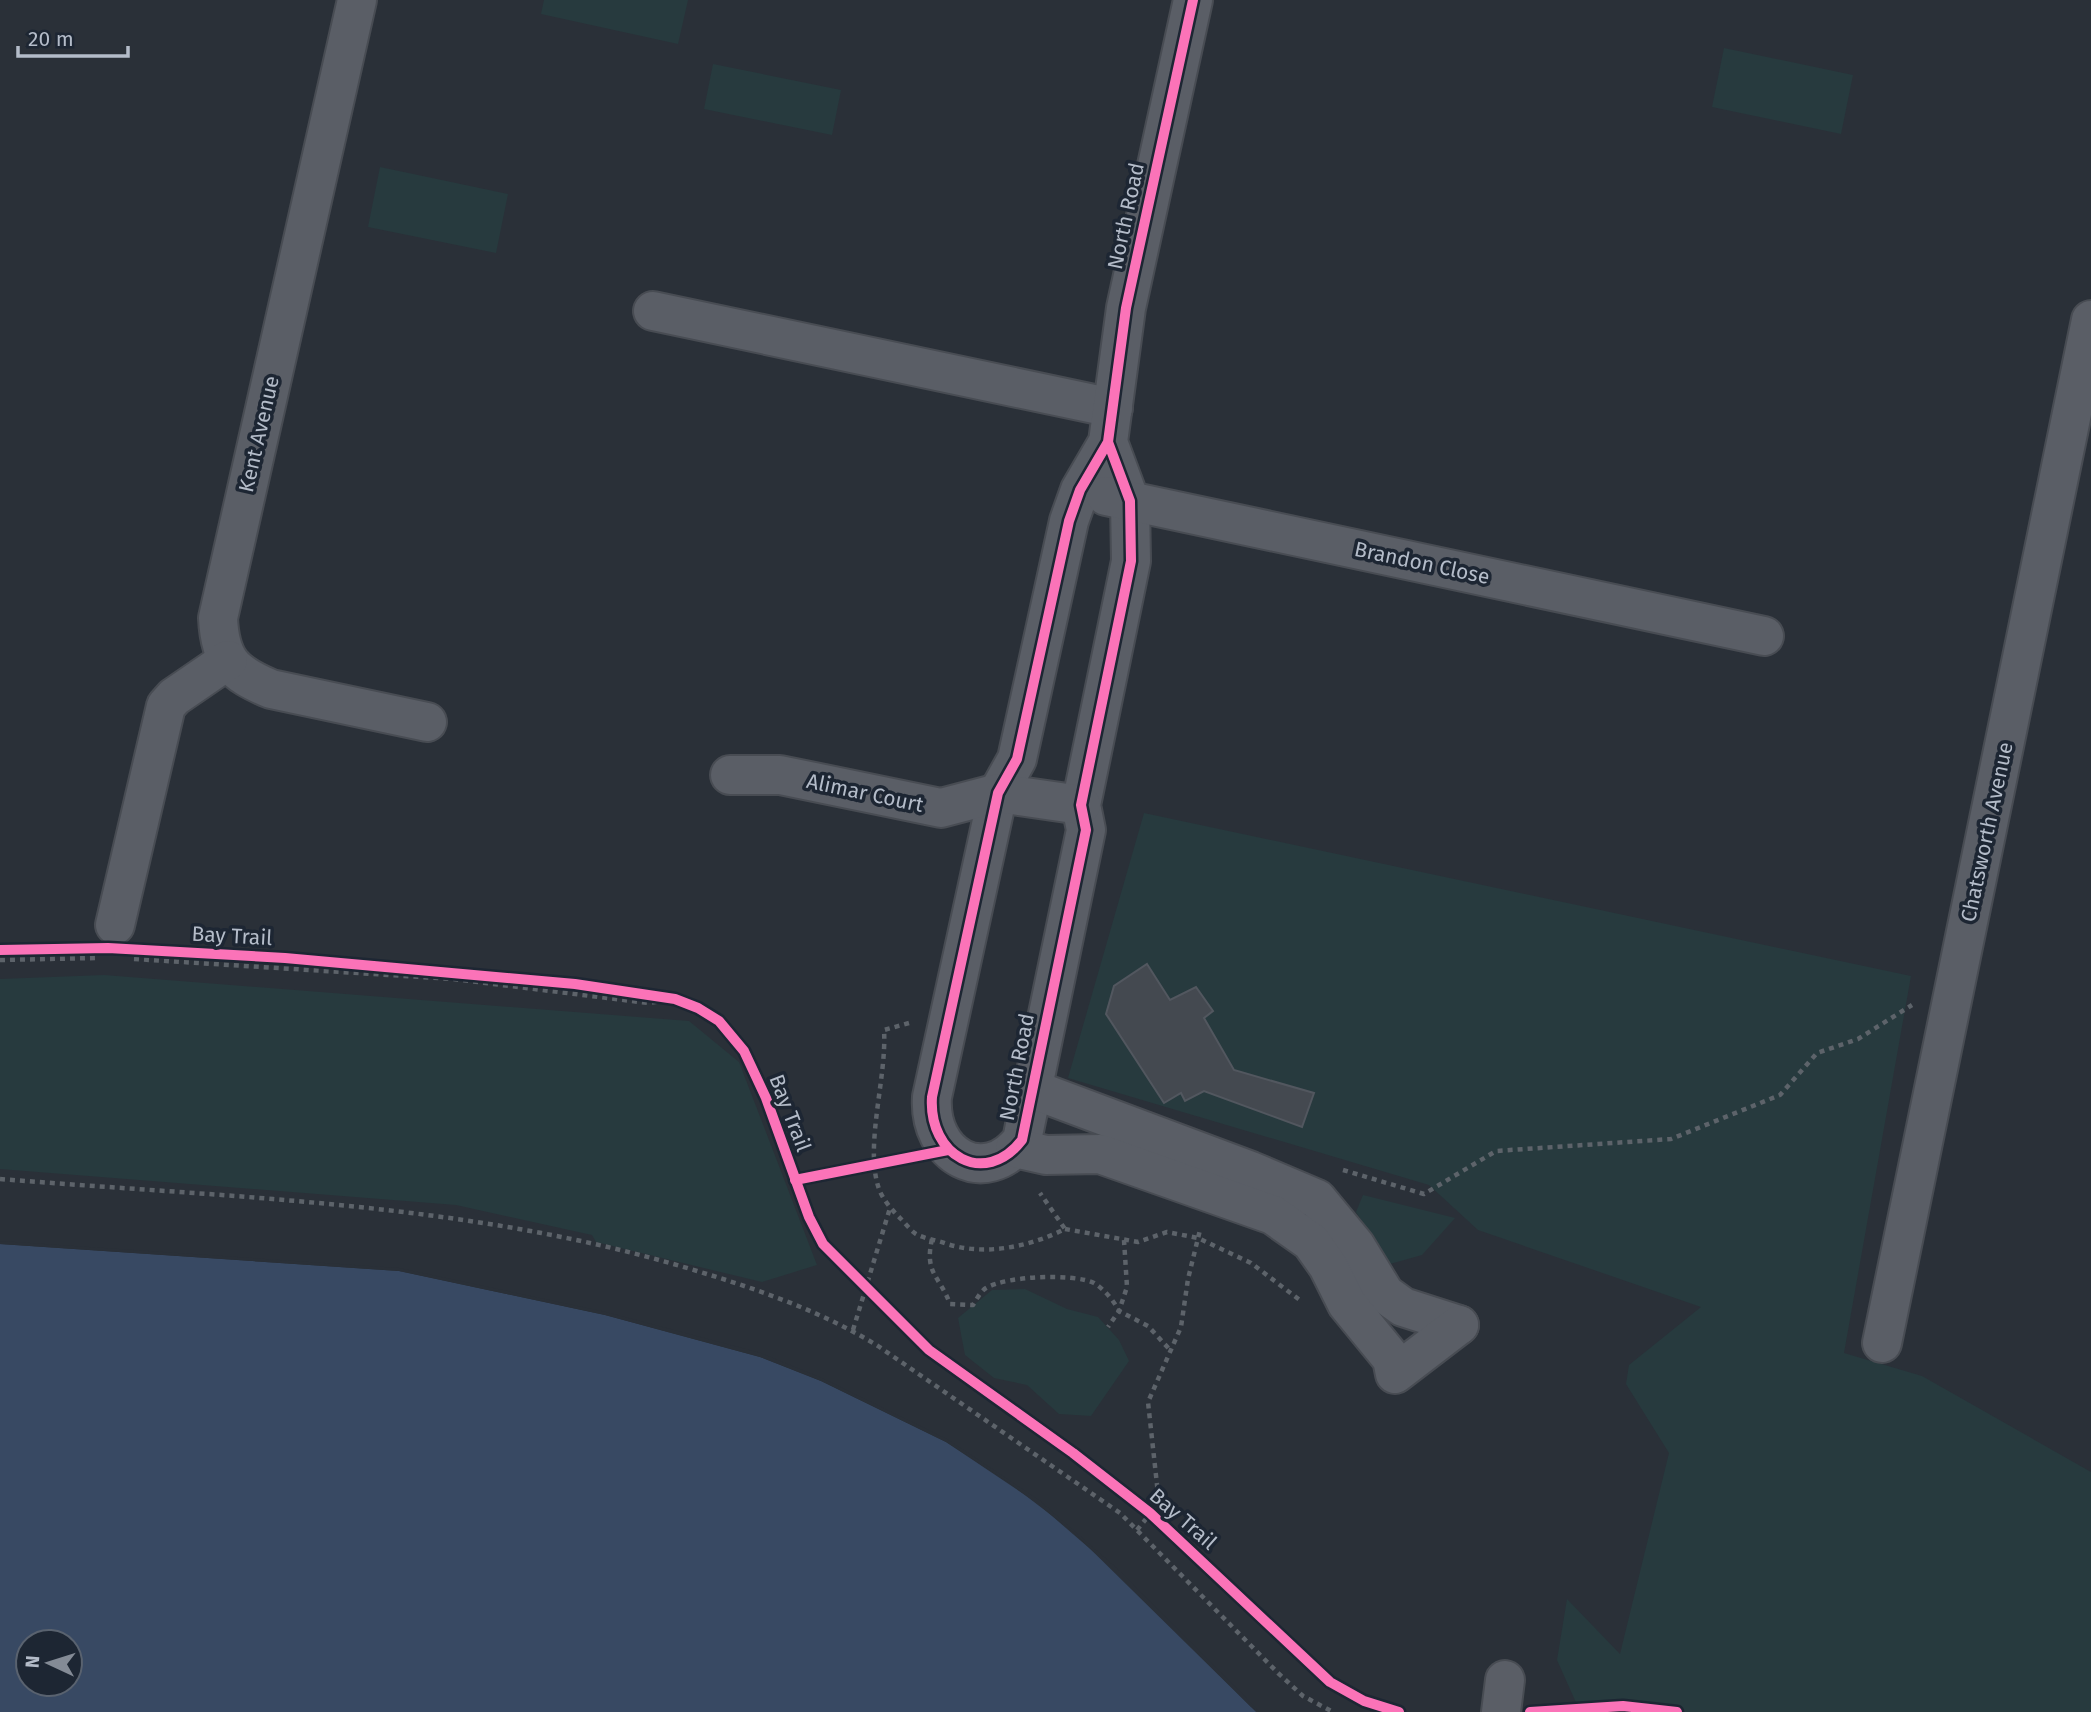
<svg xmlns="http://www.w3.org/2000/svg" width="2091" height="1712" font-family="'Fira Sans',sans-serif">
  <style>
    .green { fill: #273a3e }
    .water { fill: #384963; fill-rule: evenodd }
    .pier { fill: #2a3038 }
    .building { fill: #444950; stroke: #52575f; stroke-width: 2 }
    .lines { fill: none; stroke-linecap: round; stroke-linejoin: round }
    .minor-casing { stroke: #484c53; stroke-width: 42 }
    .path { stroke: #5d636a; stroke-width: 4.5; stroke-dasharray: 5 5; stroke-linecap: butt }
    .minor { stroke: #5a5e66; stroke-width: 38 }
    .cycleway-casing { stroke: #1d2633; stroke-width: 15 }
    .cycleway { stroke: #fb73b8; stroke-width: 10 }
    .labels { text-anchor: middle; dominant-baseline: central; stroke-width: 7; stroke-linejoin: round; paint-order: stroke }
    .street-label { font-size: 21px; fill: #b4bcc9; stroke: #1d2633 }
  </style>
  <rect width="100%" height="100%" fill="#2a3038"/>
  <g class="green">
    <path d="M544,0H688L678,44L541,14Z"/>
    <path d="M1724,48L1853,75L1841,134L1712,107Z"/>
    <path d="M713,64L841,90L832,135L704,109Z"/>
    <path d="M380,167L508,194L496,253L368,227Z"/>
    <path d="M1144,813L1911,976L1844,1353L1922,1376L2091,1472V1712H1660V1708L1578,1707L1557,1660L1567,1599L1620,1654L1669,1453L1626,1384L1629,1365L1701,1307L1478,1230L1429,1185L1068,1078Z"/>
    <path d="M104,975L689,1021L739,1062L817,1265L762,1282L596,1242L592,1235L456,1205L0,1169V979Z"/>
    <path d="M1363,1195L1455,1218L1422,1255L1390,1264L1356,1212Z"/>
    <path d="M1025,1289L1067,1309L1098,1317L1119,1340L1129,1361L1091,1416L1059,1414L1027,1385L994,1378L965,1355L958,1318L992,1290Z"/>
  </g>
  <path class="water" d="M0,1244L399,1271L605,1315L760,1357L821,1381L946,1442L1037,1503L1118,1573L1256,1712H0ZM28,1642H70V1684H28Z"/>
  <path class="pier" d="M0,1241L399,1268L606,1312L761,1353L822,1378L947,1439L1039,1500L1120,1571L1260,1712L1251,1707L1072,1531L1008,1482L946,1442L821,1381L760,1357L605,1315L399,1271L0,1244Z"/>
  <path class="building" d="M1147,964L1170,1000L1196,987L1213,1011L1204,1018L1234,1070L1314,1093L1302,1127L1204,1091L1185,1101L1181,1093L1164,1103L1106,1014L1114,986Z"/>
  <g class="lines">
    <g class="minor-casing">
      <g id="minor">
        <path d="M357,0L218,618C220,661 233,673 271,689L427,722"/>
        <path d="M653,311L1113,408"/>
        <path d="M1108,442L1130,501L1131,561L1081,805L1086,830L1022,1140C985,1188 928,1156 932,1097L998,793L1017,759L1069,521L1080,490L1108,442L1126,308L1193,0"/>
        <path d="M1106,496L1764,636"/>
        <path d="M730,775H780L941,808L998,793L1081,805"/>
        <path d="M115,925L166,706L174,697L228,660"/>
        <path d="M1032,1089L1251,1171L1317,1199L1355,1245L1385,1294L1403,1307L1459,1325"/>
        <path d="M1015,1148L1046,1155L1100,1154L1273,1215L1311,1242L1328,1266L1347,1304L1392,1359L1395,1374L1459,1325"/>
        <path d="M1882,1343L2091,320"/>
        <path d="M1501,1712L1505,1680"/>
      </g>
    </g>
    <g class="path">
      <path d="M134,959L453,979L648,1003L675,999"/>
      <path d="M0,960L97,958"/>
      <path d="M909,1023L884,1030C887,1078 864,1146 879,1189C883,1200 893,1211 901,1219C905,1223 911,1231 916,1234C925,1239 937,1240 947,1244C985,1256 1029,1247 1065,1229L1040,1193"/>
      <path d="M1343,1170L1424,1194L1496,1151L1671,1139L1780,1095L1817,1053L1858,1039L1912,1005"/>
      <path d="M0,1179C233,1198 472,1202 697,1271C760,1290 823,1312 878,1346L1120,1513L1278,1673L1303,1696L1333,1712"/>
      <path d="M1065,1229L1138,1242L1167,1232L1198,1238L1251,1263L1301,1301"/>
      <path d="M932,1239C924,1274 940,1276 950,1304L973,1305C976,1300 981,1291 986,1288C1006,1276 1073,1273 1094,1283C1104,1289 1114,1301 1119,1311L1108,1327"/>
      <path d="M1124,1240L1127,1287L1119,1311L1148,1326L1171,1351"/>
      <path d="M853,1330L890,1208"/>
      <path d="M1137,1530L1159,1503L1148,1402L1181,1327L1188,1279L1200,1230"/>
    </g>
    <use href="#minor" class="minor"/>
    <g class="cycleway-casing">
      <g id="cycleway">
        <path d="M1108,442L1130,501L1131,561L1081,805L1086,830L1022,1140C985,1188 928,1156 932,1097L998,793L1017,759L1069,521L1080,490L1108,442L1126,308L1193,0"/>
        <path d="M0,950L108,948L285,958L575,984L675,999L698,1008L719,1021L744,1051L766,1098L809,1217L823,1244L929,1350L1073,1453L1150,1513L1330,1682L1364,1701L1399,1712"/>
        <path d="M795,1180L948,1150"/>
        <path d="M1530,1712L1623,1706L1677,1712"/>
      </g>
    </g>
    <use href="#cycleway" class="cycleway"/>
  </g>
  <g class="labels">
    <g class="street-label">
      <text transform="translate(1126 216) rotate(-78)">North Road</text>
      <text transform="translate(259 434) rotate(-77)">Kent Avenue</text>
      <text transform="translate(1422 563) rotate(12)">Brandon Close</text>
      <text transform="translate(865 793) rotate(12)">Alimar Court</text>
      <text transform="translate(1987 832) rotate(-78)">Chatsworth Avenue</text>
      <text transform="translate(232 936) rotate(3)">Bay Trail</text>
      <text transform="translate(1017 1067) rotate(-79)">North Road</text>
      <text transform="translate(790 1113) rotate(69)">Bay Trail</text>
      <text transform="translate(1183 1519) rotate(41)">Bay Trail</text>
    </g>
  </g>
  <g transform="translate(49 1663) rotate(274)"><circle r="33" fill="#1d2633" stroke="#59626f" stroke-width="2"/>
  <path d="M0-5L12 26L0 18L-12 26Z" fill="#848b96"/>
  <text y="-10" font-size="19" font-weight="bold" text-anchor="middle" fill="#b4bcc9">N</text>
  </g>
  <path d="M18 46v10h110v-10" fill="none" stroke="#b4bcc9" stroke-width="3.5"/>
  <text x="28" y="46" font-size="21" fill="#b4bcc9" stroke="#1d2633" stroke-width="5" paint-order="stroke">20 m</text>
</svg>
